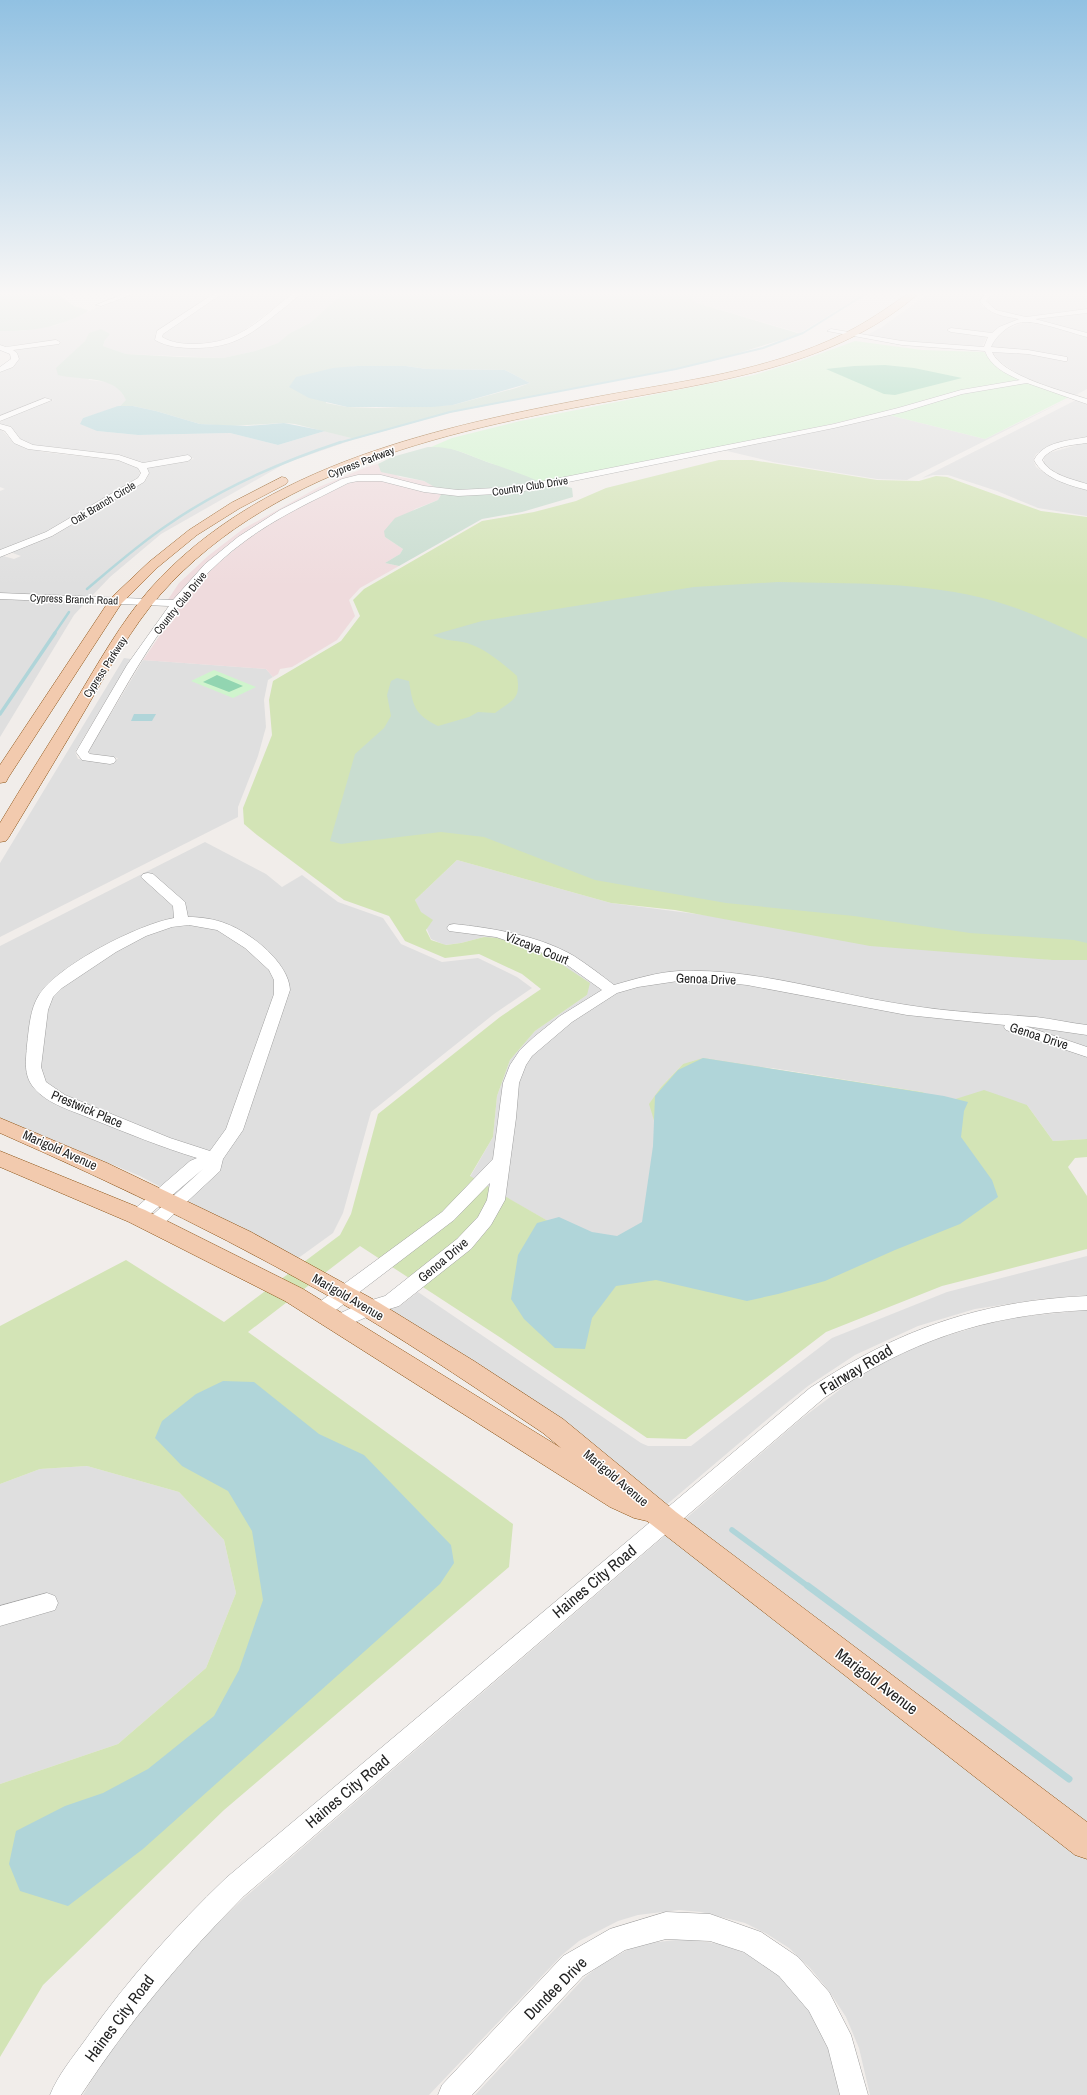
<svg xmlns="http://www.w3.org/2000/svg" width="1087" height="2095" font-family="'Archivo Narrow',sans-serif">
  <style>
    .residential { fill: #dfdfdf }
    .commercial { fill: #efdbdd }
    .grass { fill: #d3e4b6 }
    .wetland { fill: #c9ddd0; fill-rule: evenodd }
    .park { fill: #d0f4cd }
    .pitch { fill: #92d5b1 }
    .water { fill: #b0d5d9 }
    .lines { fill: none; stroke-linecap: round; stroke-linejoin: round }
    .stream-far4 { stroke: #b0d5d9; stroke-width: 2 }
    .stream-far3 { stroke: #b0d5d9; stroke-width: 2.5 }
    .stream-far2 { stroke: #b0d5d9; stroke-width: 3.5 }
    .stream-far1 { stroke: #b0d5d9; stroke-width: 5.5 }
    .stream { stroke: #b0d5d9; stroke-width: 7 }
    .minor-casing { stroke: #9f9f9f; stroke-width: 1 }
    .major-casing { stroke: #8c5213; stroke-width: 1 }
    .minor { fill: #fff; fill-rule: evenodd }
    .major { fill: #f2caae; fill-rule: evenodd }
    .labels { text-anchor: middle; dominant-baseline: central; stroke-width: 3; stroke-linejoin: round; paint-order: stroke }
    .far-street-label { font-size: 11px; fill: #222; stroke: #fff }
    .street-label { font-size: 13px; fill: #222; stroke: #fff }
    .near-street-label { font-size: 16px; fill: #222; stroke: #fff }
  </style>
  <rect width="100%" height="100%" fill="#f1edea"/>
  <g class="residential">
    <path d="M137,293H216L155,334L157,340L178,346L231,342L244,337L302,293H343L310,323L290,333L278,343L255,351L223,358L126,354L103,346L105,340L88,336L85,341L78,348L89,380L107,382L118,388L127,400L120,406L83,418L97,431L138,435L230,433L278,445L325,431L355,439L286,463L161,534L110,577L90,598L0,594V557L3,556L14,559L21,556L10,552L53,535L81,520L146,480L149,473L147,467L194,459L190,456L144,464L129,458L34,446L22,441L12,429L0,424V422L16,413L54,400L48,398L0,417V372L14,365L19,358L16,353L12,350L61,342L58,340L8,348L0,346V331H22L57,325L105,304Z"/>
    <path d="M224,293H294L232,339L209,344H187L176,343L162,338L164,333Z"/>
    <path d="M688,293H865L800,333L697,303Z"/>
    <path d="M929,293H986L979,301L983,307L1020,319L989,334L948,329L946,330L987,336L982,347L919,344L865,336L882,327Z"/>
    <path d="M995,293H1087V310L1025,318L993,309L986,302Z"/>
    <path d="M1087,312V334L1031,320L1045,317Z"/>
    <path d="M1027,321L1087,336V389L1074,396L1021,376L999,361L992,352L1028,354L1066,361L1069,360L1049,355L991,348L994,338L1005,330Z"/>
    <path d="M1070,398L907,480L877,479L809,468L773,462L723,450L889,415L985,439Z"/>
    <path d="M1076,400L1087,404V438L1048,447L1036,454L1033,460L1036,467L1043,472L1087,489V516L1038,508L997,491L948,475H933L922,478Z"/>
    <path d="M0,428L13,442L21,446L43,452L123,461L137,467L140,471L139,476L136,480L45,533L0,551V491L5,489L0,487Z"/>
    <path d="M1087,442V485L1058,474L1044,465V457L1049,453Z"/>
    <path d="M0,598L86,602L74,615L0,737Z"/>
    <path d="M124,658L131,659L75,752L78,759L114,763L118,758L90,754L88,752L143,660L266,669L273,677L268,680L264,700L266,727L258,756L238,807V817L0,937V863Z"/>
    <path d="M205,842L266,874L282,887L302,875L338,902L383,918L401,944L442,962L478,958L517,977L532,988L494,1014L371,1112L343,1213L333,1233L297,1259L140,1176L0,1118V946Z"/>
    <path d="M457,860L611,903L1052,960H1087V1139L1053,1141L1027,1105L946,1102L922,1092L772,1068L683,1064L661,1087L650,1104L660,1140L654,1195L640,1229L625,1242L562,1229L470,1177L493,1137L497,1096L510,1060L535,1031L587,995L484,937L461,943L445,945L431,939L415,900Z"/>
    <path d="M1087,1256V1295L1040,1299L975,1309L918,1326L855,1355L808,1386L783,1406L665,1506L388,1310L400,1306L418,1292L641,1443L648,1446H691L832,1338L947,1292Z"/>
    <path d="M1087,1310V1828L683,1521L801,1419L850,1382L871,1368L932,1340L987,1324L1019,1317Z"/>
    <path d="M87,1466L179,1492L224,1540L236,1593L206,1668L118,1744L0,1784V1484L40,1469Z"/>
    <path d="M668,1533L1087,1857V2095H870L859,2048L846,2017L829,1991L810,1968L789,1948L767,1934L745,1923L701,1912L679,1910L638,1915L618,1921L579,1941L562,1955L429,2095H83L100,2066L157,1991L214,1927L244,1898Z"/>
    <path d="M685,1939L721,1944L755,1957L774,1970L791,1987L806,2006L820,2028L829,2050L836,2075L839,2095H475L584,1978L599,1966L631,1948L649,1943Z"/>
  </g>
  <g class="commercial">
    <path d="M381,463L378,465L400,477L424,481L438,489L383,477L341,480L325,487L278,511L173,601H167L179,583L208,556L243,529L319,487L367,467Z"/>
    <path d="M360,479L380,480L442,493L438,500L415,509L385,537L403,549L400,554L385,563L399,566L360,588L349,600L355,616L337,640L292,667L280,669L278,674L273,677L266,669L143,660L180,606L214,567L246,540L287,513L349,483Z"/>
  </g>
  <path class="grass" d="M719,460H752L877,480L919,481L936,476L947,477L1041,511L1087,517V960H1052L870,946L675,910L611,903L457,860L415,900L421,912L433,920L426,930L431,940L446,945L461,943L484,937L498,938L546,954L590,983L587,995L535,1031L510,1060L497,1096L493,1137L470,1176L562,1229L606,1244L640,1229L654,1195L660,1140L649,1104L661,1087L683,1064L703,1058L922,1092L946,1102L984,1090L1027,1105L1053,1141L1087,1139V1157L1075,1158L1068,1167L1087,1196V1249L942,1286L826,1332L686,1439L647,1438L501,1338L360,1246L248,1332L513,1524L509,1567L224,1810L43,1985L0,2057V1784L118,1744L206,1668L236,1593L224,1540L179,1492L87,1466L40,1469L0,1484V1326L126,1260L224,1322L340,1235L351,1214L378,1114L500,1017L541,989L522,974L479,954L445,958L405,941L389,916L344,900L257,835L244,824L243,808L272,735L269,700L273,681L341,641L360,616L353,600L364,589L482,521L534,512L576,501L606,488Z"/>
  <g class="wetland">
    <path d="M0,293H56L74,306L88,310L87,312C60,327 31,332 0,331Z"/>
    <path d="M343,293H688L697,303L801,334L709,362L448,413L355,439L295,424L284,423L231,426L200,424L156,411L133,406H120L126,400C115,374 81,381 58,375L56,368L85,341L89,333L101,329L110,334L105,340L103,346L126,354L180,357L223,358L255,351L278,343L290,333L310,323ZM357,366H406L427,369L505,370L530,383L516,388L453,405L376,408L347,407L326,403L323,371Z"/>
    <path d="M428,447H448L490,463L513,469L543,483L511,489L458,491L438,489L424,481L381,472L378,464L392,457Z"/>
    <path d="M553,484L572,488L573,497L522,512L482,519L399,566L385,563L400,554L403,549L385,537L384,531L395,518L438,500L442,493L492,494Z"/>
    <path d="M778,582C850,584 924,581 994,601C1026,610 1057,625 1087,639V943L1074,940L970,933L854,916L726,903L595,880L484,837L441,832L341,844L330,841L355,754L384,728L391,716L387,695L391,681L397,678L409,681C413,706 414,714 438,726L469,717L478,712L495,713C513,699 521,700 517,676C502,663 486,649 467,643C455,640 444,641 433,635L482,621L694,587Z"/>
  </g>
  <g class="park">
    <path d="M855,341L922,350L984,352L994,364L1022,380L958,391L896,409L827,425L543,483C525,475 508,469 490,463C467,455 456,447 431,447L452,438L520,421L754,375L800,361Z"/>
    <path d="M1027,382L1069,397L985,439L889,415L964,393Z"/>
    <path d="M214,670L256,687L233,698L191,681Z"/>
  </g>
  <g class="pitch">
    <path d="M885,365L914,368L962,378L895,395L884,394L826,369L854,366Z"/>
    <path d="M217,675L243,686L229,692L203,682Z"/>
  </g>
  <g class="water">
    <path d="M357,366H406L427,369L505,370L530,383L453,405L432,407H347L309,398L289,387L296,377L333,368Z"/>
    <path d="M118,406H133L156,411L200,424L247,426L284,423L325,431L278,445L230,433L138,435L97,431L80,424L83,418Z"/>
    <path d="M134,714H156L152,721H131Z"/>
    <path d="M703,1058L944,1096L968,1102L964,1111L961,1137L992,1180L998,1197L960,1224L895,1250L825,1281L778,1294L747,1301L656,1280L616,1286L592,1318L585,1349L555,1348L524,1319L511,1299L518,1255L537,1223L559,1217L592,1232L617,1236L642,1222L653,1146L655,1096L678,1070Z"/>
    <path d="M223,1381L254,1382L319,1434L364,1455L451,1545L454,1563L440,1584L143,1849L68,1906L20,1891L9,1864L16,1831L65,1806L103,1793L148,1769L214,1716L239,1670L263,1600L252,1531L228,1491L182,1466L155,1438L162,1421L196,1394Z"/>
  </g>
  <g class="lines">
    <path class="stream-far4" d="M338,443L450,412L676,369L763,348L803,333L867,293"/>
    <g class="stream-far3">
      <path d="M87,589C113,567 138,545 166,526C219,489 280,462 341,442"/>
      <path d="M54,634L69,612"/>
    </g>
    <path class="stream-far2" d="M0,714L55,633"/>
    <path class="stream-far1" d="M732,1530L809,1587"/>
    <path class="stream" d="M808,1586L1069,1779"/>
    <g class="minor-casing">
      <g id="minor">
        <path d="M126,293H136L101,306L96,305Z"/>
        <path d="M215,293H223L163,334L162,337C172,343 183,344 195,344C241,343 259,320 293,293H301C293,301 284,308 275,315C248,337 230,348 194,348C181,348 167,347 155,340L157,331Z"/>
        <path d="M986,293H993L986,301L996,310L1026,317L1087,309V313L1035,319L1087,333V337C1072,333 1040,322 1027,322C1012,321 996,335 991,347L1028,350L1067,357V361H1064L1028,354L992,352C1002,376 1063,391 1087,399V404L1027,383L962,394L903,412L834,428L514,493L458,496L424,492L381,481H358L348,483C313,501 277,517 245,541C173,593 132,677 88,752L90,754L114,757L116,760L114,763L110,764L82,760L76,752L127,665L169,606L0,599V593L173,600L205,564L238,537L280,510L342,479L358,475H381L424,486L458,490L514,487L834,424L898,408L961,390L1020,380C1006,374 990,366 985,351L902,345L827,331L831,329L902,341L984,347L988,337L951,332L947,330L951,328L992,333L999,327L1019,319C1004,316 989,315 980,301Z"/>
        <path d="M56,340L60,342L59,344L13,350L17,353L19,359L13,367L0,372V367L11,359L10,354L0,350V345L6,347Z"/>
        <path d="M45,398L52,400L0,421V416Z"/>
        <path d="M0,424L11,427L20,439L33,445L119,455L143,463L188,455L192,458L188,461L147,468L149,473L144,482L52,536L0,557V550L46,532L138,478L141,473L138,468L118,460L28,449L14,443L5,431L0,429Z"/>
        <path d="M1087,437V443C1073,445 1050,446 1042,460C1050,475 1072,479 1087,484V490C1068,485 1043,478 1034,460C1044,441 1068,441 1087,437Z"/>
        <path d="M148,873L153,874L185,902L188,917C201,917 215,919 227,924C251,933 289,963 290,990L243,1130L223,1159L220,1171L159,1228L153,1230L147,1228L144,1224L147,1220L203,1169L143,1220L137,1222L131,1220L128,1216L131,1212L190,1161L197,1158C161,1147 127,1133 92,1119C73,1111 47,1104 34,1088C23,1075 26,1060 27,1045C29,1028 30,1009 39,995C58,965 139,924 174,918L173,906L141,877L143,874ZM189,925L217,930L245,948L269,970L274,980V994L226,1129L210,1151L170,1138L65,1095L46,1082L41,1067L48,1010L53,997L62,988L116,952L146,936L172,927Z"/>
        <path d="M454,924C493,928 540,936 574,956C588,965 601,975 614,985C635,979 658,972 679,971C756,968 832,994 907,1005C950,1012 993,1014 1036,1017C1053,1019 1070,1023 1087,1025V1035L1025,1026L1087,1047V1057L1006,1030L1004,1027L1005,1025L907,1015L747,985L709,981H678L638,987L617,993L572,1022L532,1056L526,1065L519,1083L516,1118L505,1200L491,1225L471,1249L399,1306L376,1313L339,1329L332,1327L329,1322L332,1317L362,1303L385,1296L457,1239L478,1217L487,1200L490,1183L454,1220L328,1316L321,1318L314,1316L311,1311L314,1306L442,1212L493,1159L503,1083L510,1065L520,1050L534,1037L560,1016L602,990L563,962L540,952L496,937L449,931L447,928L449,925Z"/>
        <path d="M1087,1296V1310C983,1315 910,1341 824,1398L244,1896C183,1957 128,2023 81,2095H50C58,2075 73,2057 86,2039C127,1980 175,1927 226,1878L810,1388C899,1329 980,1301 1087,1296Z"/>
        <path d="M47,1593L55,1596L58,1603L55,1610L0,1626V1606Z"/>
        <path d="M666,1912L710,1914L761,1932L798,1957L829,1992L851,2035L868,2095H840L828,2048L809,2011L779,1976L744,1952L710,1941L666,1939L625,1950L583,1976L472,2095H438L442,2085L563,1956L610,1929Z"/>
      </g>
    </g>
    <g class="major-casing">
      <g id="major">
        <path d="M909,293H919C844,359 739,378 644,395C476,425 279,460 160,595C131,628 109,669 87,707C61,751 35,794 9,837L6,841L0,842V823C25,781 51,741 76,700C99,662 121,622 150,589C262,463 443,426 601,396C683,381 768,371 843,334C866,323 887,308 909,293Z"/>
        <path d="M282,477L286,478L288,481L286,484L240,508L197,535L158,567L121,604L8,778L6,782L0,783V765L111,598L149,562L189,530L231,503Z"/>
        <path d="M0,1118L107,1163L251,1232L378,1302L474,1361L563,1419L676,1512L1087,1822V1859L1075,1855L647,1521L634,1518L610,1507L285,1301L129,1222L0,1167V1151L145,1210L303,1289L561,1448L543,1433C483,1393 423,1352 360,1314C244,1246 123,1187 0,1133Z"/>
      </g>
    </g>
    <use href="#minor" class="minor"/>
    <use href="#major" class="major"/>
  </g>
  <linearGradient id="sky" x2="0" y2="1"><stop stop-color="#91c1e2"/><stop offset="0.5" stop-color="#f9f7f6"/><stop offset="1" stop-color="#f9f7f6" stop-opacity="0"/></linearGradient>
  <rect width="1087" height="587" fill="url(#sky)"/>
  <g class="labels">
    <g class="far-street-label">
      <text transform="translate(361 462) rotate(-21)">Cypress Parkway</text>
      <text transform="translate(530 486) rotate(-9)">Country Club Drive</text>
      <text transform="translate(103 503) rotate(-31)">Oak Branch Circle</text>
      <text transform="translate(74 599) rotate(2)">Cypress Branch Road</text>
      <text transform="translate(180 603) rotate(-51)">Country Club Drive</text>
      <text transform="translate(105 667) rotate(-57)">Cypress Parkway</text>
    </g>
    <g class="street-label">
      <text transform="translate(537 948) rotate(22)">Vizcaya Court</text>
      <text transform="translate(706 979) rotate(2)">Genoa Drive</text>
      <text transform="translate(1039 1036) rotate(18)">Genoa Drive</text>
      <text transform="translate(87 1109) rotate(23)">Prestwick Place</text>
      <text transform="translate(60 1150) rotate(24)">Marigold Avenue</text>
      <text transform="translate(443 1260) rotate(-40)">Genoa Drive</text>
      <text transform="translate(348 1297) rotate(30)">Marigold Avenue</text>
      <text transform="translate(616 1478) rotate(40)">Marigold Avenue</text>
    </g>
    <g class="near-street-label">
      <text transform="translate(856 1369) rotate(-31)">Fairway Road</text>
      <text transform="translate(594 1581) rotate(-40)">Haines City Road</text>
      <text transform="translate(877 1681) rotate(37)">Marigold Avenue</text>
      <text transform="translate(347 1791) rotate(-40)">Haines City Road</text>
      <text transform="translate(555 1988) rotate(-45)">Dundee Drive</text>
      <text transform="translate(119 2018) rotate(-53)">Haines City Road</text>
    </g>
  </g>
</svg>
